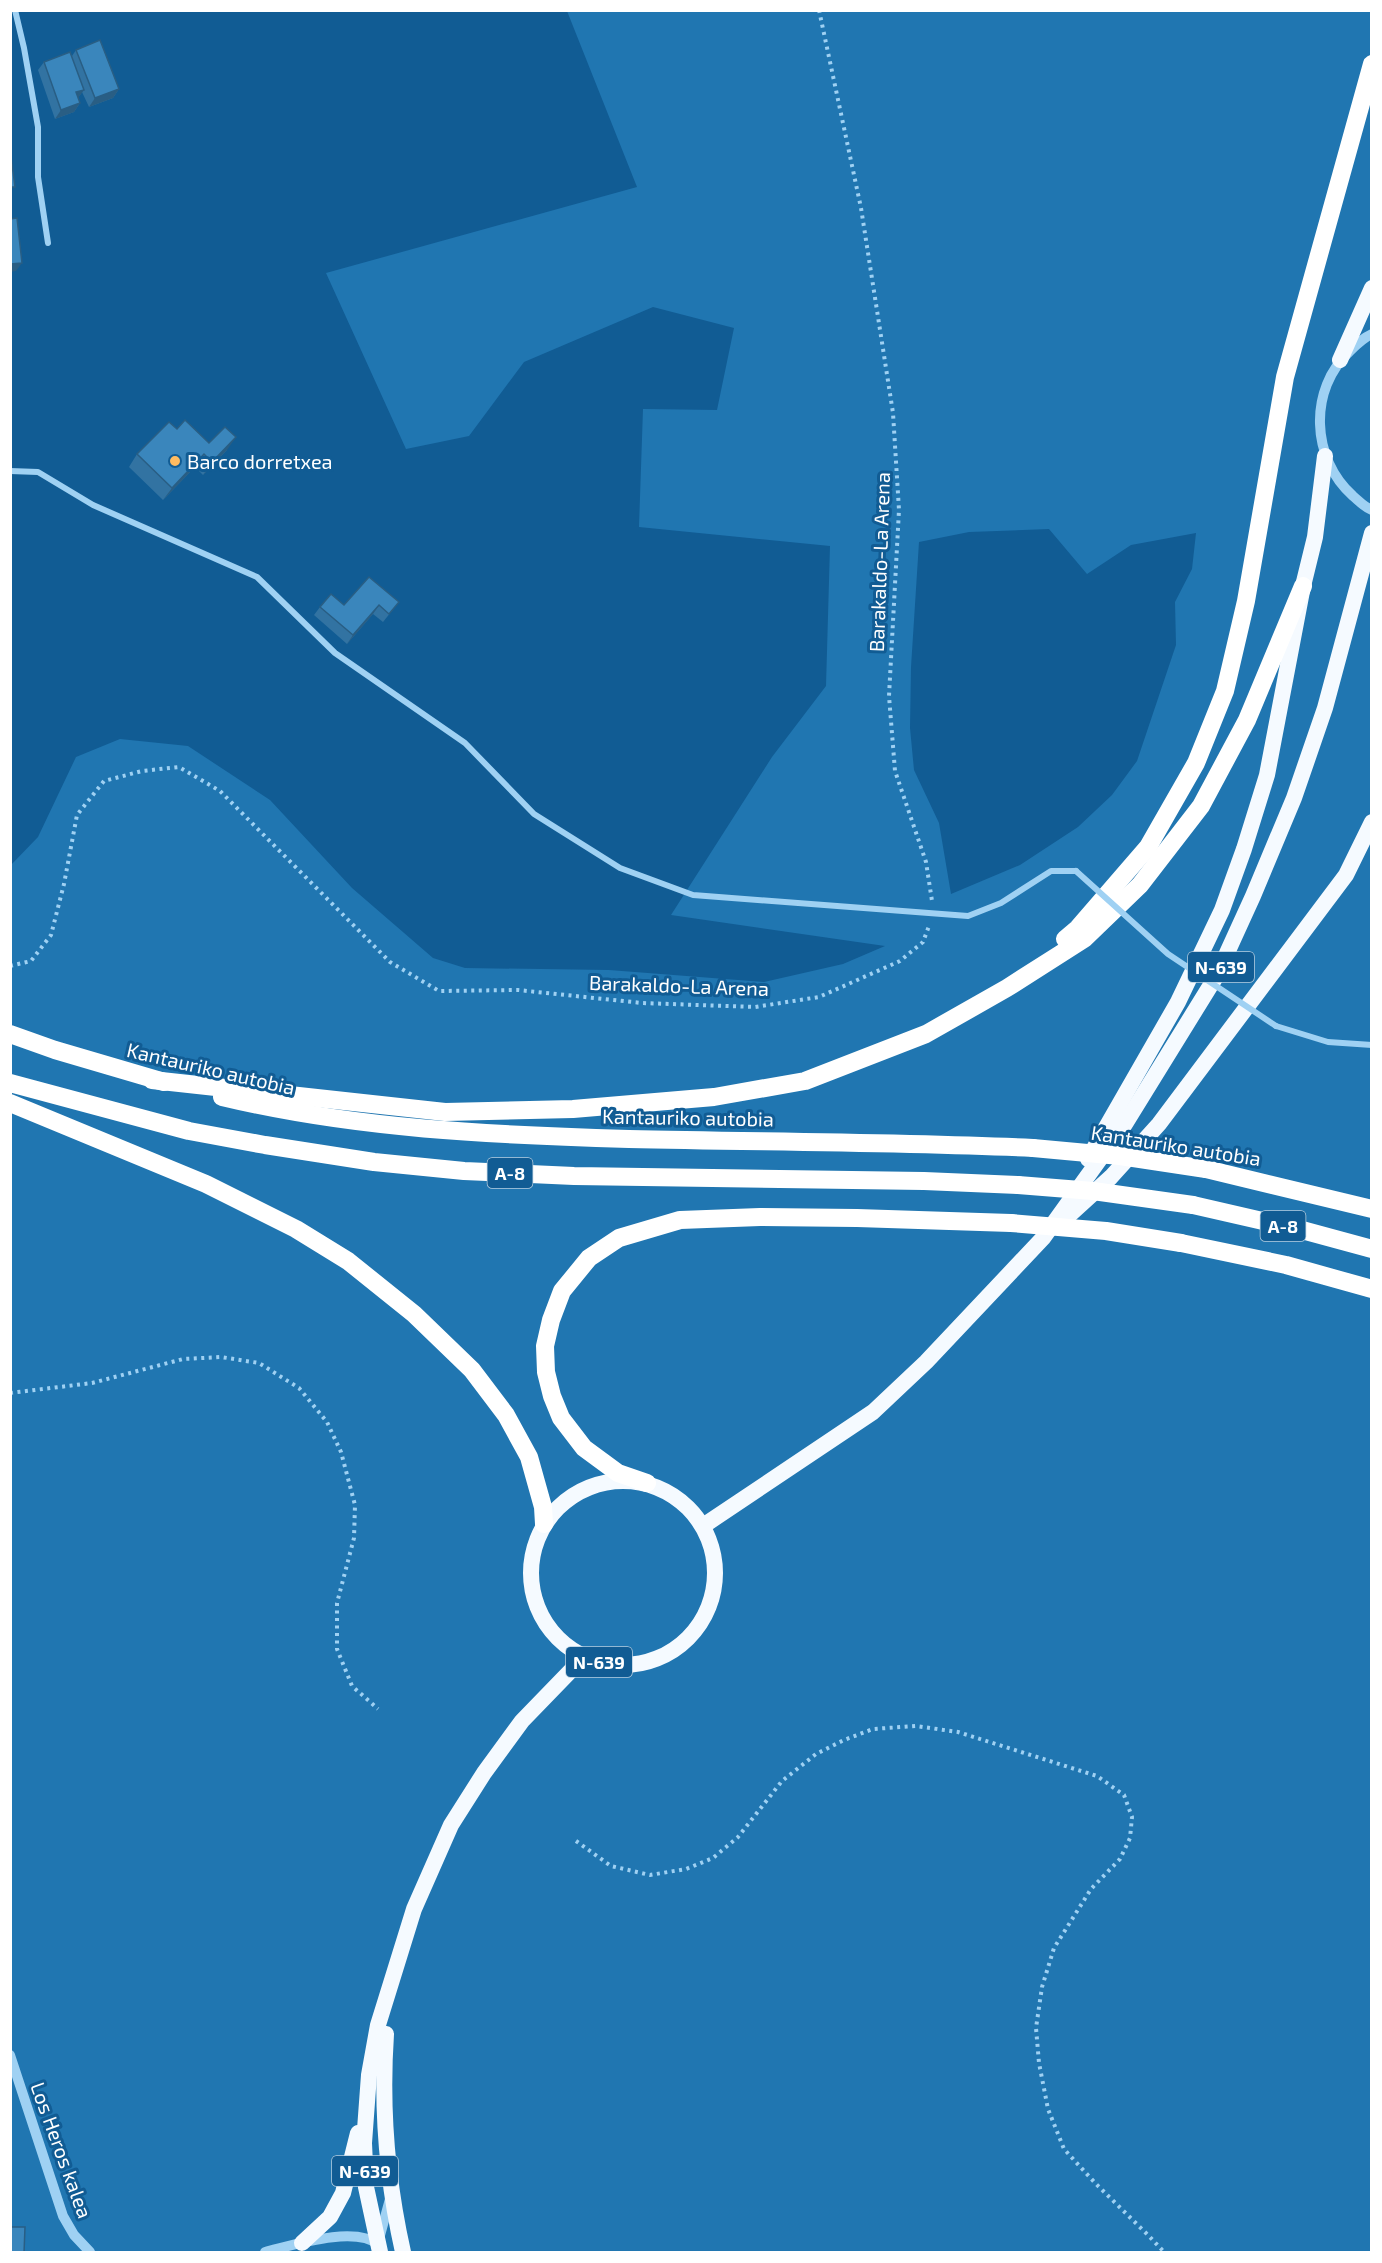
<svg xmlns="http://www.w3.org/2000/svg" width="1382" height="2263" font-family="'Exo 2',sans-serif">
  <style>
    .green { fill: #2076b1; fill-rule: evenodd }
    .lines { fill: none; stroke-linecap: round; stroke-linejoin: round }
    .path { stroke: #9fd1f3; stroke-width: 4; stroke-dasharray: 3 4.5; stroke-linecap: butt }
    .minor { stroke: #9fd1f3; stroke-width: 6 }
    .tertiary { stroke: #9fd1f3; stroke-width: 10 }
    .trunk { stroke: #f5faff; stroke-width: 16 }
    .motorway { stroke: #fff; stroke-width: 18 }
    .minor-bridge { stroke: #9fd1f3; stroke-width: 6 }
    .motorway-bridge { stroke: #fff; stroke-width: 18 }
    .wall { fill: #3273a2 }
    .shaded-wall { fill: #295e84 }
    .building { fill: #3a86bc; stroke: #295e84; stroke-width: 1.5 }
    .poi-dot { fill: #ffbc61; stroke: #115c94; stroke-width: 2 }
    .labels { text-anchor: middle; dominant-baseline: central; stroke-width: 6; stroke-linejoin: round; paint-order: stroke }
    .shield { fill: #115c94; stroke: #b8cedf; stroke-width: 1.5 }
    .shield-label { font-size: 18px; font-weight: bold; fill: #fff }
    .poi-label { font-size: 20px; fill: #fff; stroke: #115c94; text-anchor: start }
    .street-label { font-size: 20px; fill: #fff; stroke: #115c94 }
  </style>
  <rect width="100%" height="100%" fill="#115c94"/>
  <path class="green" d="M567,11H1371V2252H11L10,866L38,837L76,757L120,739L188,746L270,800L352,888L433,958L465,968L609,970L764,982L843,964L885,946L671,915L772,757L826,686L830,546L639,527L643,409L717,410L734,328L653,307L524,362L469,436L406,449L326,273L637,187ZM1049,529L1087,574L1131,545L1196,533L1192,569L1175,602L1176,645L1137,761L1112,795L1078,827L1020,865L951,894L939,823L914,770L910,728L911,667L919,542L969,532Z"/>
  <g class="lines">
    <g class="path">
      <path d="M819,10L861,208L893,413L899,510L889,696L895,771L926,862L932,901"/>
      <path d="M10,966L31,961L51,935L64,884L77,815L104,781L142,771L179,767L220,791L390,962L439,991L518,990L642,1003L755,1007L819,997L900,961L923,942L929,926"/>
      <path d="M10,1393L92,1383L183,1359L221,1357L259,1363L299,1388L327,1422L341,1452L355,1505L354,1538L337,1603V1649L352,1686L378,1709"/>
      <path d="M576,1841L611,1866L650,1875L686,1869L713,1858L738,1837L782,1781L816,1754L844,1740L873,1729L916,1726L958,1732L1097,1776L1124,1795L1132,1817L1130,1838L1120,1859L1091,1889L1054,1948L1042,1987L1036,2028L1039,2063L1048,2109L1064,2149L1096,2184L1148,2235L1164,2252"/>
    </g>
    <g class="minor">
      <path d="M15,10L24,48L38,127V177L48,243"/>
      <path d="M10,471L38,472L93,505L257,577L335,653L465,743L534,814L620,868L693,895L968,916L1001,903L1051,871H1076"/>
      <path d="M1276,1026L1328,1042L1372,1045"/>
    </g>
    <g class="tertiary">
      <path d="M1372,334C1363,338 1357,344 1350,351C1308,389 1311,459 1353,496C1359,501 1364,507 1372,510"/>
      <path d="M10,2055L63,2216L74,2235L90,2252"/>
      <path d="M379,2239L390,2199"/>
      <path d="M265,2252C294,2245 355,2225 379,2245"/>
    </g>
    <g class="trunk">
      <path d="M1340,360L1372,288"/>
      <path d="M1088,1159L1178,1002L1222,910L1244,849L1267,775L1303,586L1315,537L1325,456"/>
      <path d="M1066,1218L1111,1177L1159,1124L1346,875L1372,822"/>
      <circle cx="623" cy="1573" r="92"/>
      <path d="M703,1526L873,1412L926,1362L1043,1238L1125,1124L1217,975L1253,896L1294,798L1325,708L1372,533"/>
      <path d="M386,2034C381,2108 387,2181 403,2252"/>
      <path d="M302,2243L330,2217L343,2193L358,2133"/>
      <path d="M380,2252L366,2187L364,2143L369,2075L378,2025L414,1909L451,1825L484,1773L522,1721L584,1657"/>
    </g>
    <g class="motorway">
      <path d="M1065,939L1078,928L1148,847L1196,763L1225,691L1246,601L1285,377L1372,64"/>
      <path d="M10,1034L55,1050L164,1082"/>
      <path d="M152,1080L445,1112L573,1109L714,1097L805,1081L926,1034L1007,988L1084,939L1140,885L1201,806L1247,720L1303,586"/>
      <path d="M10,1083L189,1131L265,1145L374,1162L464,1171L574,1176L924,1181L1018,1185"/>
      <path d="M222,1097C355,1129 493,1135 629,1139C764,1142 899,1142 1033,1148"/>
      <path d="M10,1103L206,1184L296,1229L348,1261L414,1314L472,1370L506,1415L529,1457L543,1507L544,1524"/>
      <path d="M1206,1169L1372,1209"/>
      <path d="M1193,1205L1302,1230L1372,1249"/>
      <path d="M1181,1243L1286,1265L1372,1289"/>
      <path d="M647,1483L618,1473L584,1448L561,1418L552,1396L546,1372L545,1346L551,1320L562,1291L589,1258L619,1238L680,1220L760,1217L857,1218L1011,1223"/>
    </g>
    <path class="minor-bridge" d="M1076,871L1168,954L1276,1026"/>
    <g class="motorway-bridge">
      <path d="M1033,1148L1120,1156L1206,1169"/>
      <path d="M1018,1185L1093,1191L1193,1205"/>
      <path d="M1011,1223L1106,1231L1181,1243"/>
    </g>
  </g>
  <g class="wall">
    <path d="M76,50L119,89L113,98L89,107L82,92L78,98L80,103L74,112L55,119L38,70L44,62L72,56Z"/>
    <path d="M177,429L227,450L203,475L195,467L163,500L129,467L137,454Z"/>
    <path d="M399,602L383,622L373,614L347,644L314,615L320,607Z"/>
  </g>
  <g class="shaded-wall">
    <path d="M119,89L113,98L89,107L95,98Z"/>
    <path d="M84,90L78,98L76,92Z"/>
    <path d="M80,103L74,112L55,119L61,110Z"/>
    <path d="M22,263L16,271L10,272V264Z"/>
    <path d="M236,437L227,450L203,475L212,462Z"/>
    <path d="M204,454L195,467L163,500L172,488Z"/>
    <path d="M379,605L373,614L347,644L353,635Z"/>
  </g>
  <g class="building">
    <path d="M100,40L119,89L95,98L76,50Z"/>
    <path d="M70,52L84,90L76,92L80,103L61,110L44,62Z"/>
    <path d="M10,149L15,187H10Z"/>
    <path d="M17,218L22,263L10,264V219Z"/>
    <path d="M185,420L209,443L225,427L236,437L212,462L204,454L172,488L137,454L169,422L177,429Z"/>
    <path d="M369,577L399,602L389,614L379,605L353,635L320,607L331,594L344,605Z"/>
    <path d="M10,2227H25L24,2253H10Z"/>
  </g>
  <circle class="poi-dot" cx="175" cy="461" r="6"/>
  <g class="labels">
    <g class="shield">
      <rect x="1188" y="952" width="66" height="30" rx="4.5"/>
      <rect x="487.5" y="1158" width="45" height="30" rx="4.5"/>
      <rect x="1260.5" y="1211" width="45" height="30" rx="4.5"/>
      <rect x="566" y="1647" width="66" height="30" rx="4.5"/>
      <rect x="332" y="2156" width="66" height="30" rx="4.5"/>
    </g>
    <g class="shield-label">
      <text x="1221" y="967">N-639</text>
      <text x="510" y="1173">A-8</text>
      <text x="1283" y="1226">A-8</text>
      <text x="599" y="1662">N-639</text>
      <text x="365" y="2171">N-639</text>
    </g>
    <g class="poi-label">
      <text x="187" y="461">Barco dorretxea</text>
    </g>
    <g class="street-label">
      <text transform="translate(879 562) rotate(-88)">Barakaldo-La Arena</text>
      <text transform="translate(679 985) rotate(2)">Barakaldo-La Arena</text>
      <text transform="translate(211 1068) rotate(13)">Kantauriko autobia</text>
      <text transform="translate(688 1117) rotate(1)">Kantauriko autobia</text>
      <text transform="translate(1176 1145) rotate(9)">Kantauriko autobia</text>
      <text transform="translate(62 2150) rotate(70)">Los Heros kalea</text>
    </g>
  </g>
  <rect width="1382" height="2263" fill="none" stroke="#ffffff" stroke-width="24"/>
</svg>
